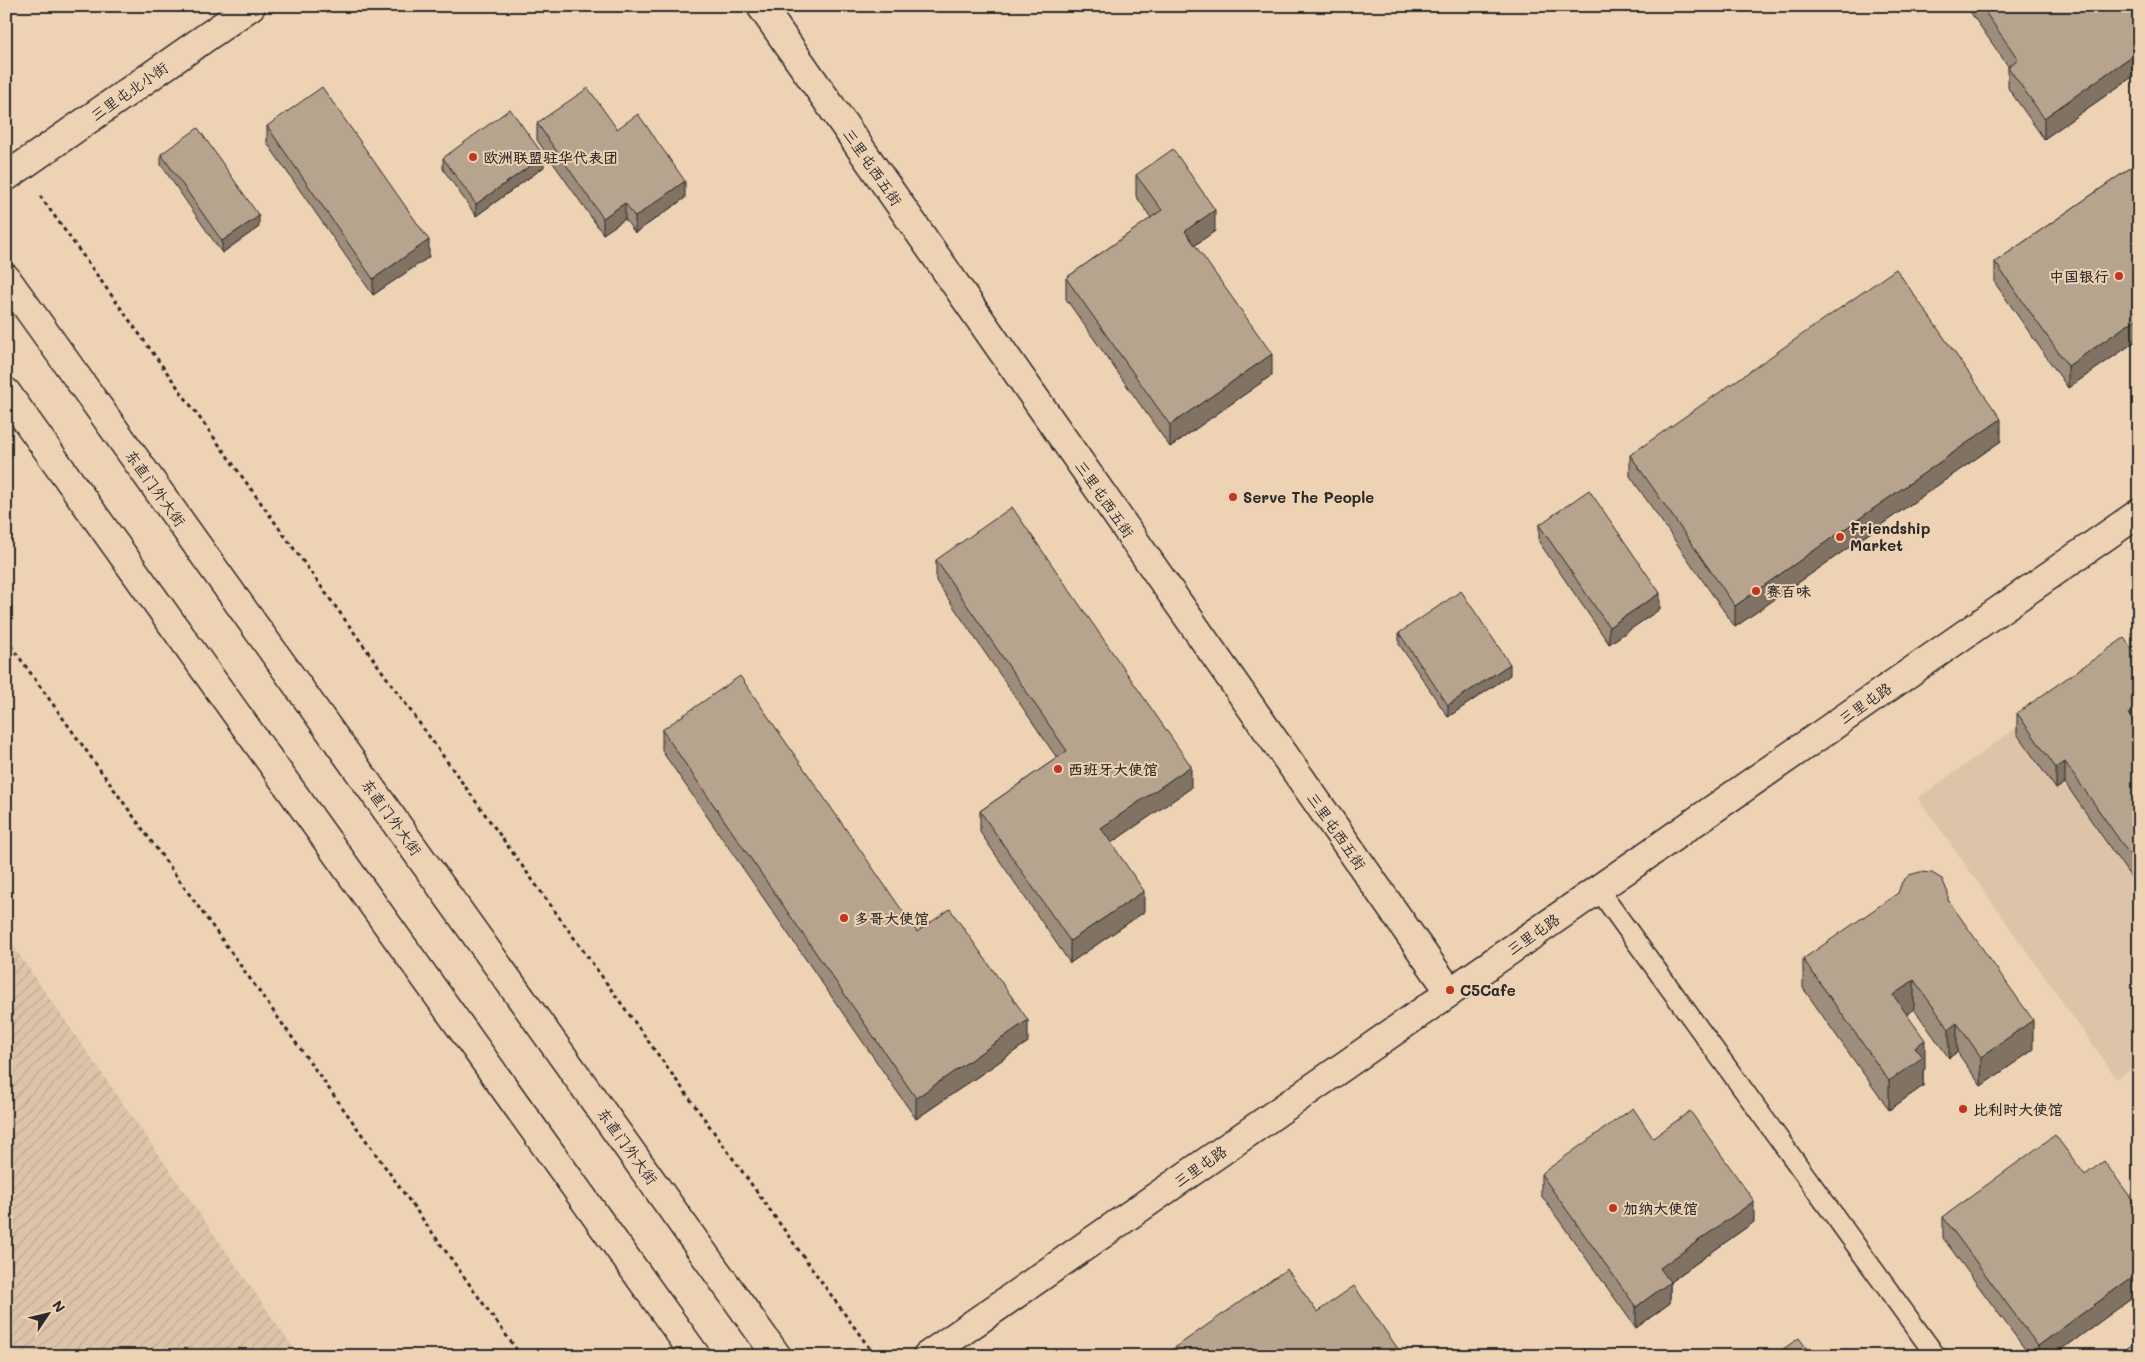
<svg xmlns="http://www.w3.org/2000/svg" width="2145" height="1362" font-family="Mali,'LXGW WenKai TC',sans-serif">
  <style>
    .built { fill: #ddc4a9 }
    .industrial { fill: url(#industrial-furrows) }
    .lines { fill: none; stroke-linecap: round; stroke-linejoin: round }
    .lane-casing { stroke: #2b2b2b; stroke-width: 22 }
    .street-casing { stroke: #2b2b2b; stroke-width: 31 }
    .secondary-casing { stroke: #2b2b2b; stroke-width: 31 }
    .path { stroke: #2b2b2b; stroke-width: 3; stroke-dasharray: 4 4; stroke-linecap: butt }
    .lane { stroke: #edd2b4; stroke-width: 19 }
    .street { stroke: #edd2b4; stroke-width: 28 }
    .secondary { stroke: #edd2b4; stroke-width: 28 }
    .wall { fill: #9d8d7b; stroke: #2b2b2b }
    .shaded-wall { fill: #807364; stroke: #2b2b2b }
    .building { fill: #b7a48f; stroke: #2b2b2b }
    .poi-dot { fill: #c8321e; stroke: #edd2b4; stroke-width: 2 }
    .labels { text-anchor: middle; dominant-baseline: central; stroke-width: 4; stroke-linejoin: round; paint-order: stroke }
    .street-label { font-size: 15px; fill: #2b2b2b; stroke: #edd2b4 }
    .poi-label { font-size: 15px; font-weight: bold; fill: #2b2b2b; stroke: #edd2b4; text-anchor: start }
  </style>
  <defs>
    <pattern id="industrial-furrows" width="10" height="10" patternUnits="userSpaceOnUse" patternTransform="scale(1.25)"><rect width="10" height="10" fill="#ddc4a9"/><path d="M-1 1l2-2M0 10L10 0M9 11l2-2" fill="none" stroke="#bea992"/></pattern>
  </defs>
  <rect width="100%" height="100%" fill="#edd2b4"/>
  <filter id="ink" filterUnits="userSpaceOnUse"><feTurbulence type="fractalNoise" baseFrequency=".02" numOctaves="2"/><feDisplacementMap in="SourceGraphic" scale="10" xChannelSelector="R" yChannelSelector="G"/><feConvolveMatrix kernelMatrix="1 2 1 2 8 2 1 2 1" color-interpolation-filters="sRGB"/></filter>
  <g filter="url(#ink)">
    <path class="built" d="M2139,641V1063L2117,1079L1918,798Z"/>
    <path class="industrial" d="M6,936L299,1356H6Z"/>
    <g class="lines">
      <g class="lane-casing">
        <path id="lane" d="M1598,889L1936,1356"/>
      </g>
      <g class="street-casing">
        <g id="street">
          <path d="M761,6L1450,992"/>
          <path d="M6,177L251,6"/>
        </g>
      </g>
      <g class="secondary-casing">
        <g id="secondary">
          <path d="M6,278L777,1356"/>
          <path d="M6,392L696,1356"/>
          <path d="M927,1356L2139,513"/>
        </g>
      </g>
      <g class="path">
        <path d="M40,196L875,1356"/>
        <path d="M6,639L521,1356"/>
      </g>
      <use href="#lane" class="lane"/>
      <use href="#street" class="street"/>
      <use href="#secondary" class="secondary"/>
    </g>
    <g class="wall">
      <path d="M1966,6H2132L2139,15V72L2044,139L2008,88V66Z"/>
      <path d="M537,123L617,129L685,198L635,233L625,219L603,234L537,140Z"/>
      <path d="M267,126L429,257L373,295L267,143Z"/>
      <path d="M161,154L259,227L222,253L161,165Z"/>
      <path d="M443,158L544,167L476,216L443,169Z"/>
      <path d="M2139,162V339L2068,388L1995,283V262Z"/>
      <path d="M1136,175L1215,231L1195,245L1272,375L1170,447L1066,299V278L1151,218L1136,196Z"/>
      <path d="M2001,441L1735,627L1630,476V455Z"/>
      <path d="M1539,525L1660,609L1609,644L1539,542Z"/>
      <path d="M936,560L1191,788L1111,843L1144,912L1070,963L980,832V811L1057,758L936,581Z"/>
      <path d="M1399,633L1510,675L1448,717L1399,644Z"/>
      <path d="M2139,658V889L2065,783L2056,789L2017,734V713Z"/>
      <path d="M662,730L917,932L1028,1042L916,1119L662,751Z"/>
      <path d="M1948,900L2033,1050L1981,1086L1957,1052L1949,1058L1914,1009L1907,1014L1925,1069L1923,1070V1086L1889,1110L1803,988V959Z"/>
      <path d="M1653,1138L1754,1222L1670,1282V1303L1636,1328L1541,1195V1174Z"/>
      <path d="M2085,1175L2139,1209V1293L2053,1356H2030L1943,1238V1217Z"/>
    </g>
    <g class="shaded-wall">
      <path d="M2139,51V72L2044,139V118Z"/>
      <path d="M544,156V167L476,216V204Z"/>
      <path d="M685,181V198L635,233V217Z"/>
      <path d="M625,203V219L603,234V218Z"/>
      <path d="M1215,210V231L1185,252V231Z"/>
      <path d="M259,216V227L222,253V241Z"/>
      <path d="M429,240V257L373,295V279Z"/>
      <path d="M2139,317V339L2068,388V366Z"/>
      <path d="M1272,354V375L1170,447V425Z"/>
      <path d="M2001,419V441L1735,627V606Z"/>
      <path d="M1660,593V609L1609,644V627Z"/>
      <path d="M1510,664V675L1448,717V705Z"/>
      <path d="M2139,707V729L2129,714Z"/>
      <path d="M2065,762V783L2056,789V768Z"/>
      <path d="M1191,766V788L1101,850V828Z"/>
      <path d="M1144,891V912L1070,963V941Z"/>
      <path d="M1914,980V1009L1893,1024V995Z"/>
      <path d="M1028,1020V1042L916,1119V1098Z"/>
      <path d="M2033,1020V1050L1981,1086V1057Z"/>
      <path d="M1957,1023V1052L1949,1058V1029Z"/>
      <path d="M1925,1040V1069L1923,1070V1086L1889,1110V1081L1915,1047Z"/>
      <path d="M1754,1201V1222L1660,1289V1268Z"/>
      <path d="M2139,1272V1293L2053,1356H2038V1346Z"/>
      <path d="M1670,1282V1303L1636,1328V1307Z"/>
    </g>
    <g class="building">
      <path d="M1981,6H2132L2139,15V51L2044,118L2008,67L2018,59Z"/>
      <path d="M322,87L429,240L373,279L267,126Z"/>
      <path d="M588,88L617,129L638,114L685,181L635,217L625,203L603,218L537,123Z"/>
      <path d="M510,109L544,156L476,204L443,158Z"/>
      <path d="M198,128L259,216L222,241L161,154Z"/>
      <path d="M1173,149L1215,210L1185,231L1272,354L1170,425L1066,278L1162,210L1136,175Z"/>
      <path d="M2139,162V317L2068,366L1995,262Z"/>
      <path d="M1896,269L2001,419L1735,606L1630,455Z"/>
      <path d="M1589,490L1660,593L1609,627L1539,525Z"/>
      <path d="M1012,507L1191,766L1101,828L1144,891L1070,941L980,811L1067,751L936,560Z"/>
      <path d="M1461,591L1510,664L1448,705L1399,633Z"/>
      <path d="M2124,638L2139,658V707L2129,714L2139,728V868L2065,762L2056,768L2017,713Z"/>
      <path d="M740,676L917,932L950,909L1028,1020L916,1098L662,730Z"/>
      <path d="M1920,872L1932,873L1942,879L1948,893V900L2033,1020L1981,1057L1957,1023L1949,1029L1914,980L1893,995L1925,1040L1915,1047L1923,1057L1889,1081L1803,959L1898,893L1902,882L1909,875Z"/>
      <path d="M1633,1108L1653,1138L1690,1111L1754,1201L1660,1268L1670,1282L1636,1307L1541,1174Z"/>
      <path d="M2055,1135L2085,1175L2104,1161L2139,1209V1272L2038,1346L1943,1217Z"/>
      <path d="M1287,1269L1317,1312L1354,1286L1403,1356H1163Z"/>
      <path d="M1799,1338L1812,1356H1773Z"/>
      <path d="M2139,1340V1356H2116Z"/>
      <path d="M1744,1353L1746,1356H1739Z"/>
    </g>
  </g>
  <g class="poi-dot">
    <circle cx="473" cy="157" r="5"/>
    <circle cx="2119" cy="276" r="5"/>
    <circle cx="1233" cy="497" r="5"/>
    <circle cx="1840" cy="537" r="5"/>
    <circle cx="1756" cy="591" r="5"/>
    <circle cx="1058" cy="769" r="5"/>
    <circle cx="844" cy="918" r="5"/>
    <circle cx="1450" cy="990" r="5"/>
    <circle cx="1963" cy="1109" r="5"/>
    <circle cx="1613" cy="1208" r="5"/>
  </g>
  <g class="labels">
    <g class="street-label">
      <text transform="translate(129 91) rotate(-35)">三里屯北小街</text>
      <text transform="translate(873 167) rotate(55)">三里屯西五街</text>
      <text transform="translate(156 488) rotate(54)">东直门外大街</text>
      <text transform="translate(1105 499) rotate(55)">三里屯西五街</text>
      <text transform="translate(1865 703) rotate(-35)">三里屯路</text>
      <text transform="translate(392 817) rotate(54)">东直门外大街</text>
      <text transform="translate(1337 831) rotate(55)">三里屯西五街</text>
      <text transform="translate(1533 934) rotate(-35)">三里屯路</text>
      <text transform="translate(628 1146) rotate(54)">东直门外大街</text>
      <text transform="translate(1200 1166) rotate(-35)">三里屯路</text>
    </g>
    <g class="poi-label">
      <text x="483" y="157">欧洲联盟驻华代表团</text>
      <text x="2109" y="276" text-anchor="end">中国银行</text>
      <text x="1243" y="497">Serve The People</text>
      <text x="1850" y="528">Friendship<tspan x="1850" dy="17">Market</tspan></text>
      <text x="1766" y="591">赛百味</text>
      <text x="1068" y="769">西班牙大使馆</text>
      <text x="854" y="918">多哥大使馆</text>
      <text x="1460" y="990">C5Cafe</text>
      <text x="1973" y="1109">比利时大使馆</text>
      <text x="1623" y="1208">加纳大使馆</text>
    </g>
  </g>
  <rect width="2145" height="1362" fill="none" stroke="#edd2b4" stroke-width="25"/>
  <rect x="12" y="12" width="2120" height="1337" fill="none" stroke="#2b2b2b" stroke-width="2" filter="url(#ink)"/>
  <g transform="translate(48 1314) rotate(55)" stroke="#edd2b4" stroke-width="4" paint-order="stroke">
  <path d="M0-4L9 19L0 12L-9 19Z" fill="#2b2b2b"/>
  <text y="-8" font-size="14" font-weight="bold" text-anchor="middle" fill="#2b2b2b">N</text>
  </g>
</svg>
